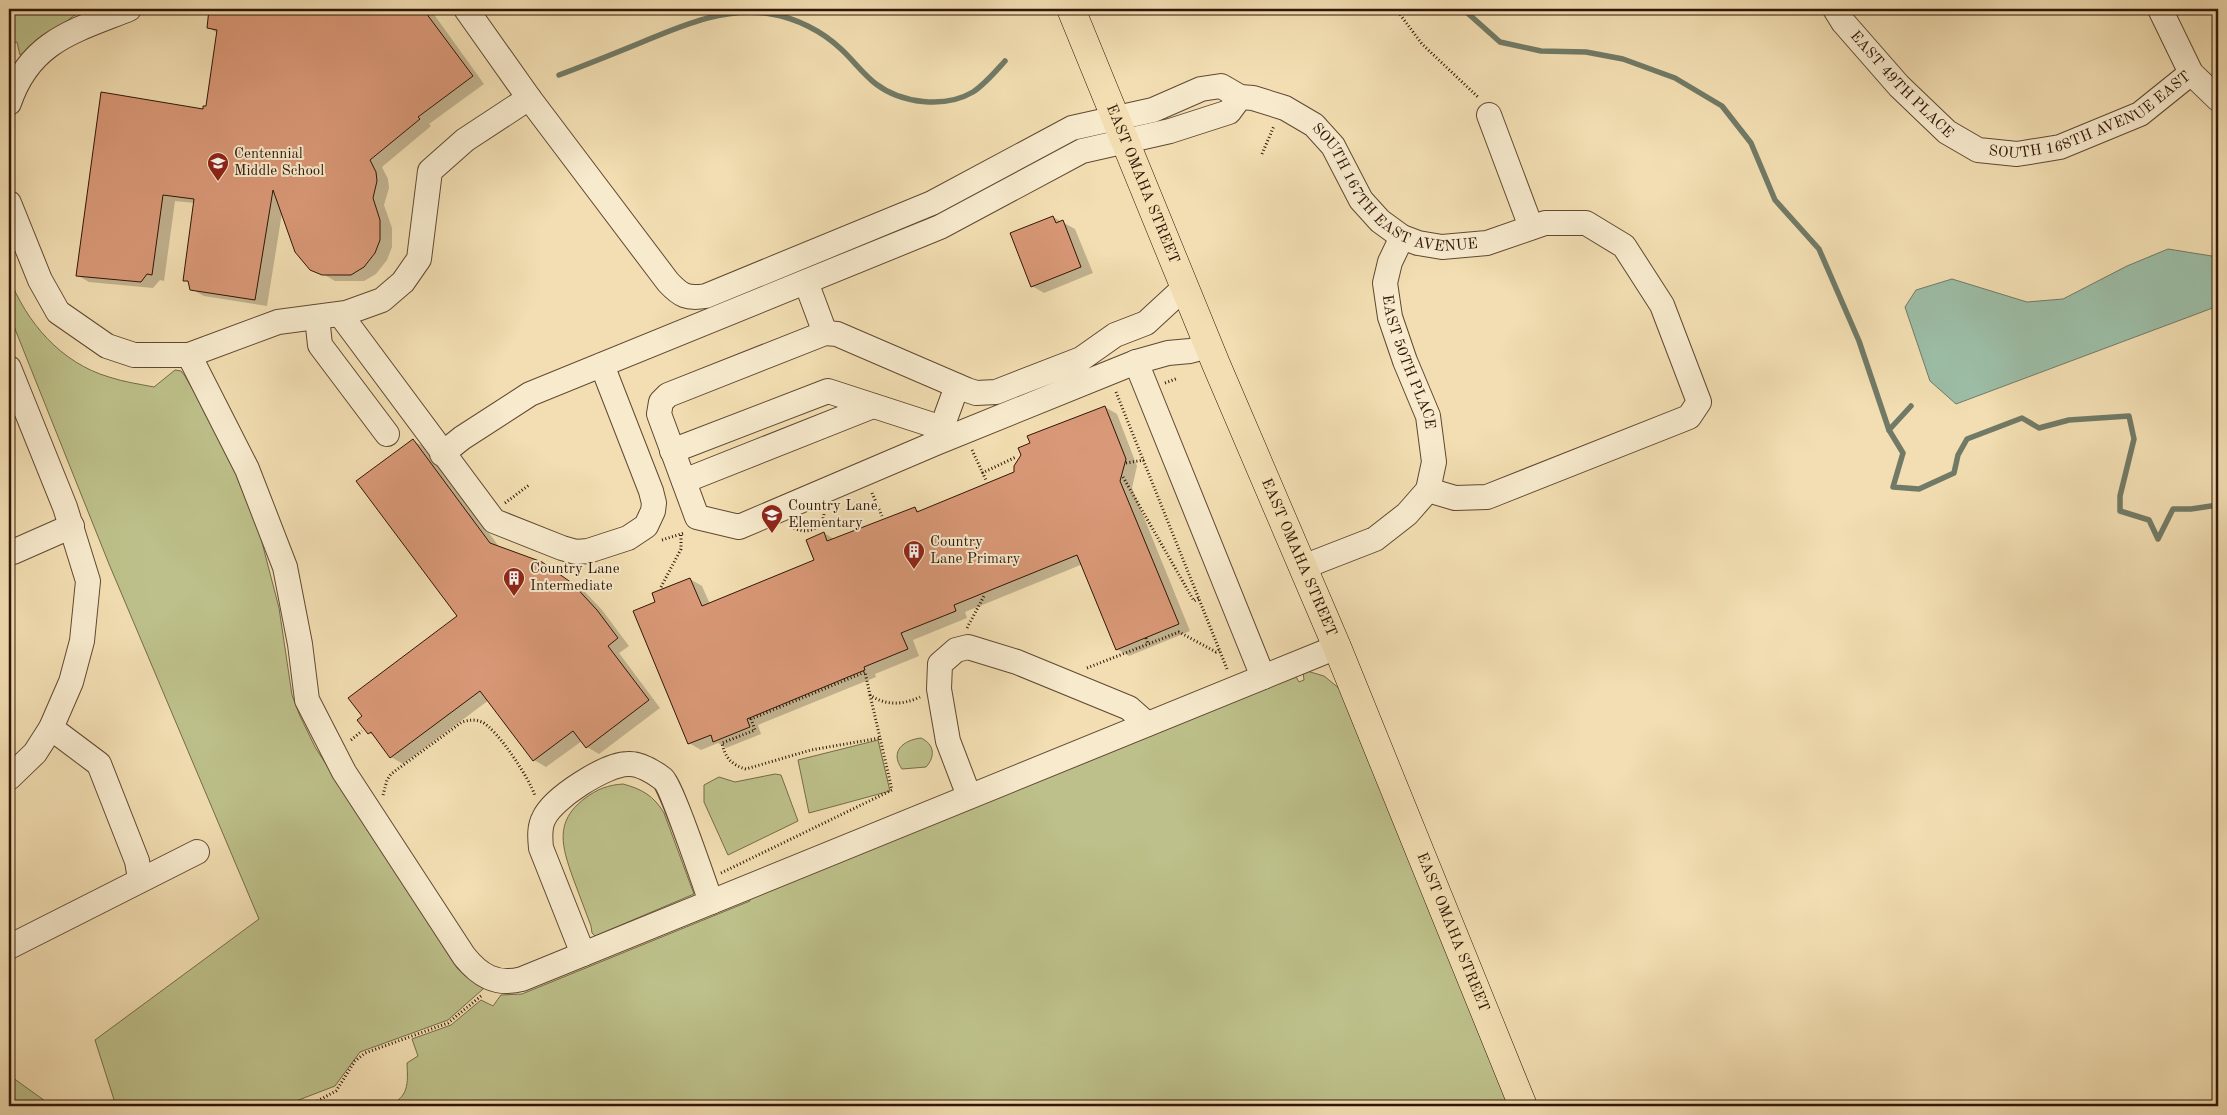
<svg xmlns="http://www.w3.org/2000/svg" width="2227" height="1115" font-family="'Old Standard TT',serif">
  <style>
    .green { fill: #bdc08a; stroke: #766b48 }
    .water { fill: #9cbda6; stroke: #717a66 }
    .shadow { fill: #0003 }
    .lines { fill: none; stroke-linecap: round; stroke-linejoin: round }
    .stream { stroke: #717a66; stroke-width: 5.5 }
    .building { fill: #d99877; stroke: #301606 }
    .minor-casing { stroke: #604831; stroke-width: 26 }
    .major-casing { stroke: #301606; stroke-width: 29 }
    .path { stroke: #301606; stroke-width: 3; stroke-dasharray: 1 2.5; stroke-linecap: butt }
    .minor { stroke: #f7eacd; stroke-width: 24 }
    .major { stroke: #f2deb2; stroke-width: 28 }
    .labels { text-anchor: middle; dominant-baseline: central; stroke-width: 4; stroke-linejoin: round; paint-order: stroke }
    .street-label { font-size: 15px; fill: #301606; stroke: #f7eacd }
    .poi-label { font-size: 15px; fill: #301606; stroke: #f7eacd; text-anchor: start }
  </style>
  <rect width="100%" height="100%" fill="#f2deb2"/>
  <filter id="stains"><feTurbulence type="fractalNoise" baseFrequency=".004" numOctaves="4"/><feColorMatrix values="0 0 0 0 .2 0 0 0 0 .09 0 0 0 0 .02 0 0 0 .5 -.17"/></filter>
  <radialGradient id="worn" r=".72"><stop offset=".6" stop-color="#630" stop-opacity="0"/><stop offset="1" stop-color="#630" stop-opacity=".3"/></radialGradient>
  <g class="green">
    <path d="M9,9H91L75,15L20,55L17,42L9,43Z"/>
    <path d="M9,277C26,322 61,363 109,377C124,382 139,384 154,387L175,370L181,371L185,376L217,432L239,479L258,527L279,608L292,695L300,716L315,747L457,968L465,976L483,986V989L448,1020L360,1052L335,1086L283,1106H116L95,1040L259,919L109,564L9,314Z"/>
    <path d="M1307,671L1324,676L1340,689L1513,1106H388C409,1097 408,1084 407,1063L418,1056L412,1039L451,1025L481,1000L493,1006L501,995L522,994L750,901L749,897L1295,675L1299,682L1304,680L1303,672Z"/>
    <path d="M921,738C934,744 936,756 926,767L902,769C889,751 904,740 921,738Z"/>
    <path d="M878,740L890,791L809,813L798,760Z"/>
    <path d="M775,774L781,775L798,821L728,855L704,802V785L719,777L735,782Z"/>
    <path d="M623,784C642,789 654,796 664,813L694,894L595,936L592,933L591,926C585,910 579,894 573,878C562,847 554,822 584,799C597,789 608,785 623,784Z"/>
    <path d="M9,1075L52,1106H9Z"/>
  </g>
  <path class="water" d="M2168,249L2218,257V306L1956,404L1930,381L1905,307L1916,290L1952,279L2027,302L2063,299L2127,266Z"/>
  <g class="shadow">
    <path d="M211,9H277L305,13V9H392L413,12L417,9H425L433,13L484,84L429,124L431,126L382,167L388,179L389,188L384,205L392,228V247L387,260L376,274L364,281H335L304,263L296,252L282,213L267,306L204,296L191,289L190,283L184,280L195,203L175,201L164,281L160,280L153,288L89,282L77,275L207,108L217,33L208,27Z"/>
    <path d="M1053,217L1075,229L1093,273L1044,293L1032,286Z"/>
    <path d="M1105,407L1117,414L1137,466L1132,488L1190,631L1129,656L1117,649L1083,564L965,612L967,618L913,640L919,656L875,674L876,677L758,725L761,734L726,748L718,743L701,750L689,743L690,579L702,586L710,604L816,561L824,533L834,539L914,508L920,512L1015,473Z"/>
    <path d="M413,441L425,447L500,548L554,571L584,591L602,610L629,646L619,653L660,708L599,754L587,747L582,741L546,767L534,760L489,700L403,764L391,757L376,737L369,733L459,616Z"/>
  </g>
  <g class="lines">
    <g class="stream">
      <path d="M1463,9L1500,42L1541,51L1586,52L1623,59L1675,78L1722,106L1751,143L1775,200L1819,249L1859,341L1889,430L1903,453L1893,487L1919,489L1954,473L1958,455L1967,439L2022,418L2039,428L2069,420L2129,416L2134,439L2120,496V511L2149,520L2158,539L2173,509H2191L2218,505"/>
      <path d="M559,75C586,65 613,54 640,43C681,26 725,6 771,14C796,18 822,31 841,49C853,60 863,74 876,84C901,103 944,109 973,92C985,84 995,72 1005,61"/>
      <path d="M1889,430L1911,406"/>
    </g>
  </g>
  <g class="building">
    <path d="M209,9H285L304,11V9L413,10L423,9L473,76L418,117L420,119L370,160L376,172L377,181L373,198L380,220V240L375,253L364,267L351,275H322L310,270L295,252L273,190L255,300L190,290L188,281H183L194,199L163,195L152,275L147,274L141,282L76,276L101,92L203,109V106H206L217,30L207,28Z"/>
    <path d="M1053,216L1056,223L1063,220L1081,267L1031,287L1010,233Z"/>
    <path d="M1105,406L1126,459L1120,481L1179,624L1116,650L1077,555L954,605L956,611L901,633L908,649L864,667L865,670L747,719L750,727L713,742L711,735L688,744L633,611L655,602L652,593L690,578L702,606L814,560L806,540L824,532L827,541L915,507L917,512L1014,472V466L1021,455L1018,448L1030,443L1027,436Z"/>
    <path d="M413,439L490,543L542,562L572,583L597,610L618,638L608,646L649,700L586,748L573,731L533,761L480,691L390,758L371,732L368,734L357,720L362,716L348,698L457,616L356,481Z"/>
  </g>
  <g class="lines">
    <g class="minor-casing">
      <g id="minor">
        <path id="s1" d="M466,9L529,98L668,282C681,296 687,299 706,296L932,203L1072,128L1153,110L1201,89L1221,86L1240,97L1253,98L1285,108L1314,125L1333,146L1361,200L1380,221L1402,237L1418,243L1442,247L1487,243L1545,223H1586L1624,246L1662,305L1699,402L1689,417L1487,497L1455,498L1428,490L1407,514L1375,539L1303,567"/>
        <path id="s2" d="M1835,9L1843,22L1899,86L1947,132L1978,150L2017,154L2060,147L2140,114L2191,73"/>
        <path d="M2160,9L2191,73L2218,99"/>
        <path d="M9,103C30,41 74,31 129,9"/>
        <path d="M1489,115L1531,227"/>
        <path d="M9,203L40,280L58,312L107,346L134,355H189L278,322L346,313L382,300L403,282L419,259L430,171L465,140L529,98"/>
        <path id="s3" d="M1402,237L1390,262L1385,283L1390,317L1405,361L1428,416L1434,462L1428,490"/>
        <path d="M806,282L825,333"/>
        <path d="M1185,287L1146,323L1115,335L1081,359L996,392L976,393L967,390L837,334L825,333L668,395L661,402L659,414L697,517L739,527L936,443L1136,362L1168,353L1190,351L1209,346"/>
        <path d="M340,314L494,521L562,548L576,552L588,551L628,538L646,526L653,511L654,503L651,491L602,365"/>
        <path d="M317,317L320,345L387,434"/>
        <path d="M189,355L247,469L285,567L300,644L307,700L344,772L464,956C479,975 496,986 522,979L1337,647"/>
        <path d="M1136,362L1263,677"/>
        <path d="M9,368L65,507L88,581L82,641L71,682L51,728L35,753L9,778"/>
        <path d="M937,441L957,386"/>
        <path d="M672,451L828,391L942,428"/>
        <path d="M442,454L462,438L530,394L940,227L1082,151L1170,131L1229,112L1240,97"/>
        <path d="M684,481L873,406"/>
        <path d="M13,552L72,526"/>
        <path d="M51,728L99,764L137,861L140,879"/>
        <path d="M969,796L948,741L939,689L940,664L956,650L968,647L1017,662L1129,708L1147,724"/>
        <path d="M9,947L197,852"/>
        <path d="M583,954L541,848C540,838 539,827 544,818C553,798 606,764 628,764C639,763 654,772 663,779C671,785 705,885 711,902"/>
      </g>
    </g>
    <g class="major-casing">
      <g id="major">
        <path id="s4" d="M1071,9L1216,364L1337,647L1523,1106"/>
      </g>
    </g>
    <g class="path">
      <path d="M1396,9L1422,44L1479,98"/>
      <path d="M1262,154L1274,126"/>
      <path d="M1165,383L1178,378"/>
      <path d="M1116,392L1227,669"/>
      <path d="M972,450L986,480"/>
      <path d="M1126,463L1144,460"/>
      <path d="M982,473L1016,457"/>
      <path d="M1123,477L1194,601L1199,598"/>
      <path d="M872,493L882,516"/>
      <path d="M505,503L529,485"/>
      <path d="M791,526C804,536 824,530 824,512"/>
      <path d="M662,540L684,533"/>
      <path d="M661,587L681,549V533"/>
      <path d="M967,628L984,596"/>
      <path d="M1146,638L1148,644"/>
      <path d="M1087,668L1179,632L1216,652L1219,650"/>
      <path d="M870,695L880,738L811,750L746,769C731,765 725,757 722,743L755,730L751,719L865,672L870,695C886,706 903,705 920,697"/>
      <path d="M351,740L362,731"/>
      <path d="M383,795L387,780L391,774L462,722C469,720 475,719 482,722C497,729 530,779 535,796"/>
      <path d="M721,873L892,790L880,738"/>
      <path d="M308,1106L336,1091L355,1061L365,1053L448,1023L481,996"/>
    </g>
    <use href="#minor" class="minor"/>
    <use href="#major" class="major"/>
  </g>
  <defs>
    <g id="school-pin" transform="scale(1.125)"><path d="M0 17L-7.5 6A9.5 9.5 0 1 1 7.5 6Z" fill="#8f2418" stroke="#f7eacd"/><path d="M0-5L7-2L0 1L-7-2ZM-4 1L0 2.5L4 1V4Q0 6-4 4Z" fill="#fff"/></g>
    <g id="building-pin" transform="scale(1.125)"><path d="M0 17L-7.5 6A9.5 9.5 0 1 1 7.5 6Z" fill="#8f2418" stroke="#f7eacd"/><path d="M-4-6H4V6H1V3H-1V6H-4ZM-2.5-4.3h1.7v1.8h-1.7ZM.8-4.3h1.7v1.8H.8ZM-2.5-1h1.7V.8h-1.7ZM.8-1h1.7V.8H.8Z" fill="#fff"/></g>
  </defs>
  <g fill-rule="evenodd">
    <use href="#school-pin" x="218" y="163"/>
    <use href="#school-pin" x="772" y="515"/>
    <use href="#building-pin" x="914" y="551"/>
    <use href="#building-pin" x="514" y="578"/>
  </g>
  <g class="labels">
    <g class="street-label">
      <text stroke="none"><textPath href="#s2" startOffset="101">EAST 49TH PLACE</textPath></text>
      <text stroke="none"><textPath href="#s2" startOffset="324">SOUTH 168TH AVENUE EAST</textPath></text>
      <text stroke="none"><textPath href="#s1" startOffset="1155">SOUTH 167TH EAST AVENUE</textPath></text>
      <text stroke="none"><textPath href="#s4" startOffset="189">EAST OMAHA STREET</textPath></text>
      <text stroke="none"><textPath href="#s3" startOffset="132">EAST 50TH PLACE</textPath></text>
      <text stroke="none"><textPath href="#s4" startOffset="594">EAST OMAHA STREET</textPath></text>
      <text stroke="none"><textPath href="#s4" startOffset="999">EAST OMAHA STREET</textPath></text>
    </g>
    <g class="poi-label">
      <text x="234" y="154">Centennial<tspan x="234" dy="17">Middle School</tspan></text>
      <text x="788" y="506">Country Lane<tspan x="788" dy="17">Elementary</tspan></text>
      <text x="930" y="542">Country<tspan x="930" dy="17">Lane Primary</tspan></text>
      <text x="530" y="569">Country Lane<tspan x="530" dy="17">Intermediate</tspan></text>
    </g>
  </g>
  <rect width="2227" height="1115" fill="none" stroke="#f2deb2" stroke-width="30"/>
  <rect x="10" y="10" width="2207" height="1095" fill="none" stroke="#301606" stroke-width="2.5"/>
  <rect x="15" y="15" width="2197" height="1085" fill="none" stroke="#301606"/>
  <rect width="100%" height="100%" filter="url(#stains)"/>
  <rect width="100%" height="100%" fill="url(#worn)"/>
</svg>
